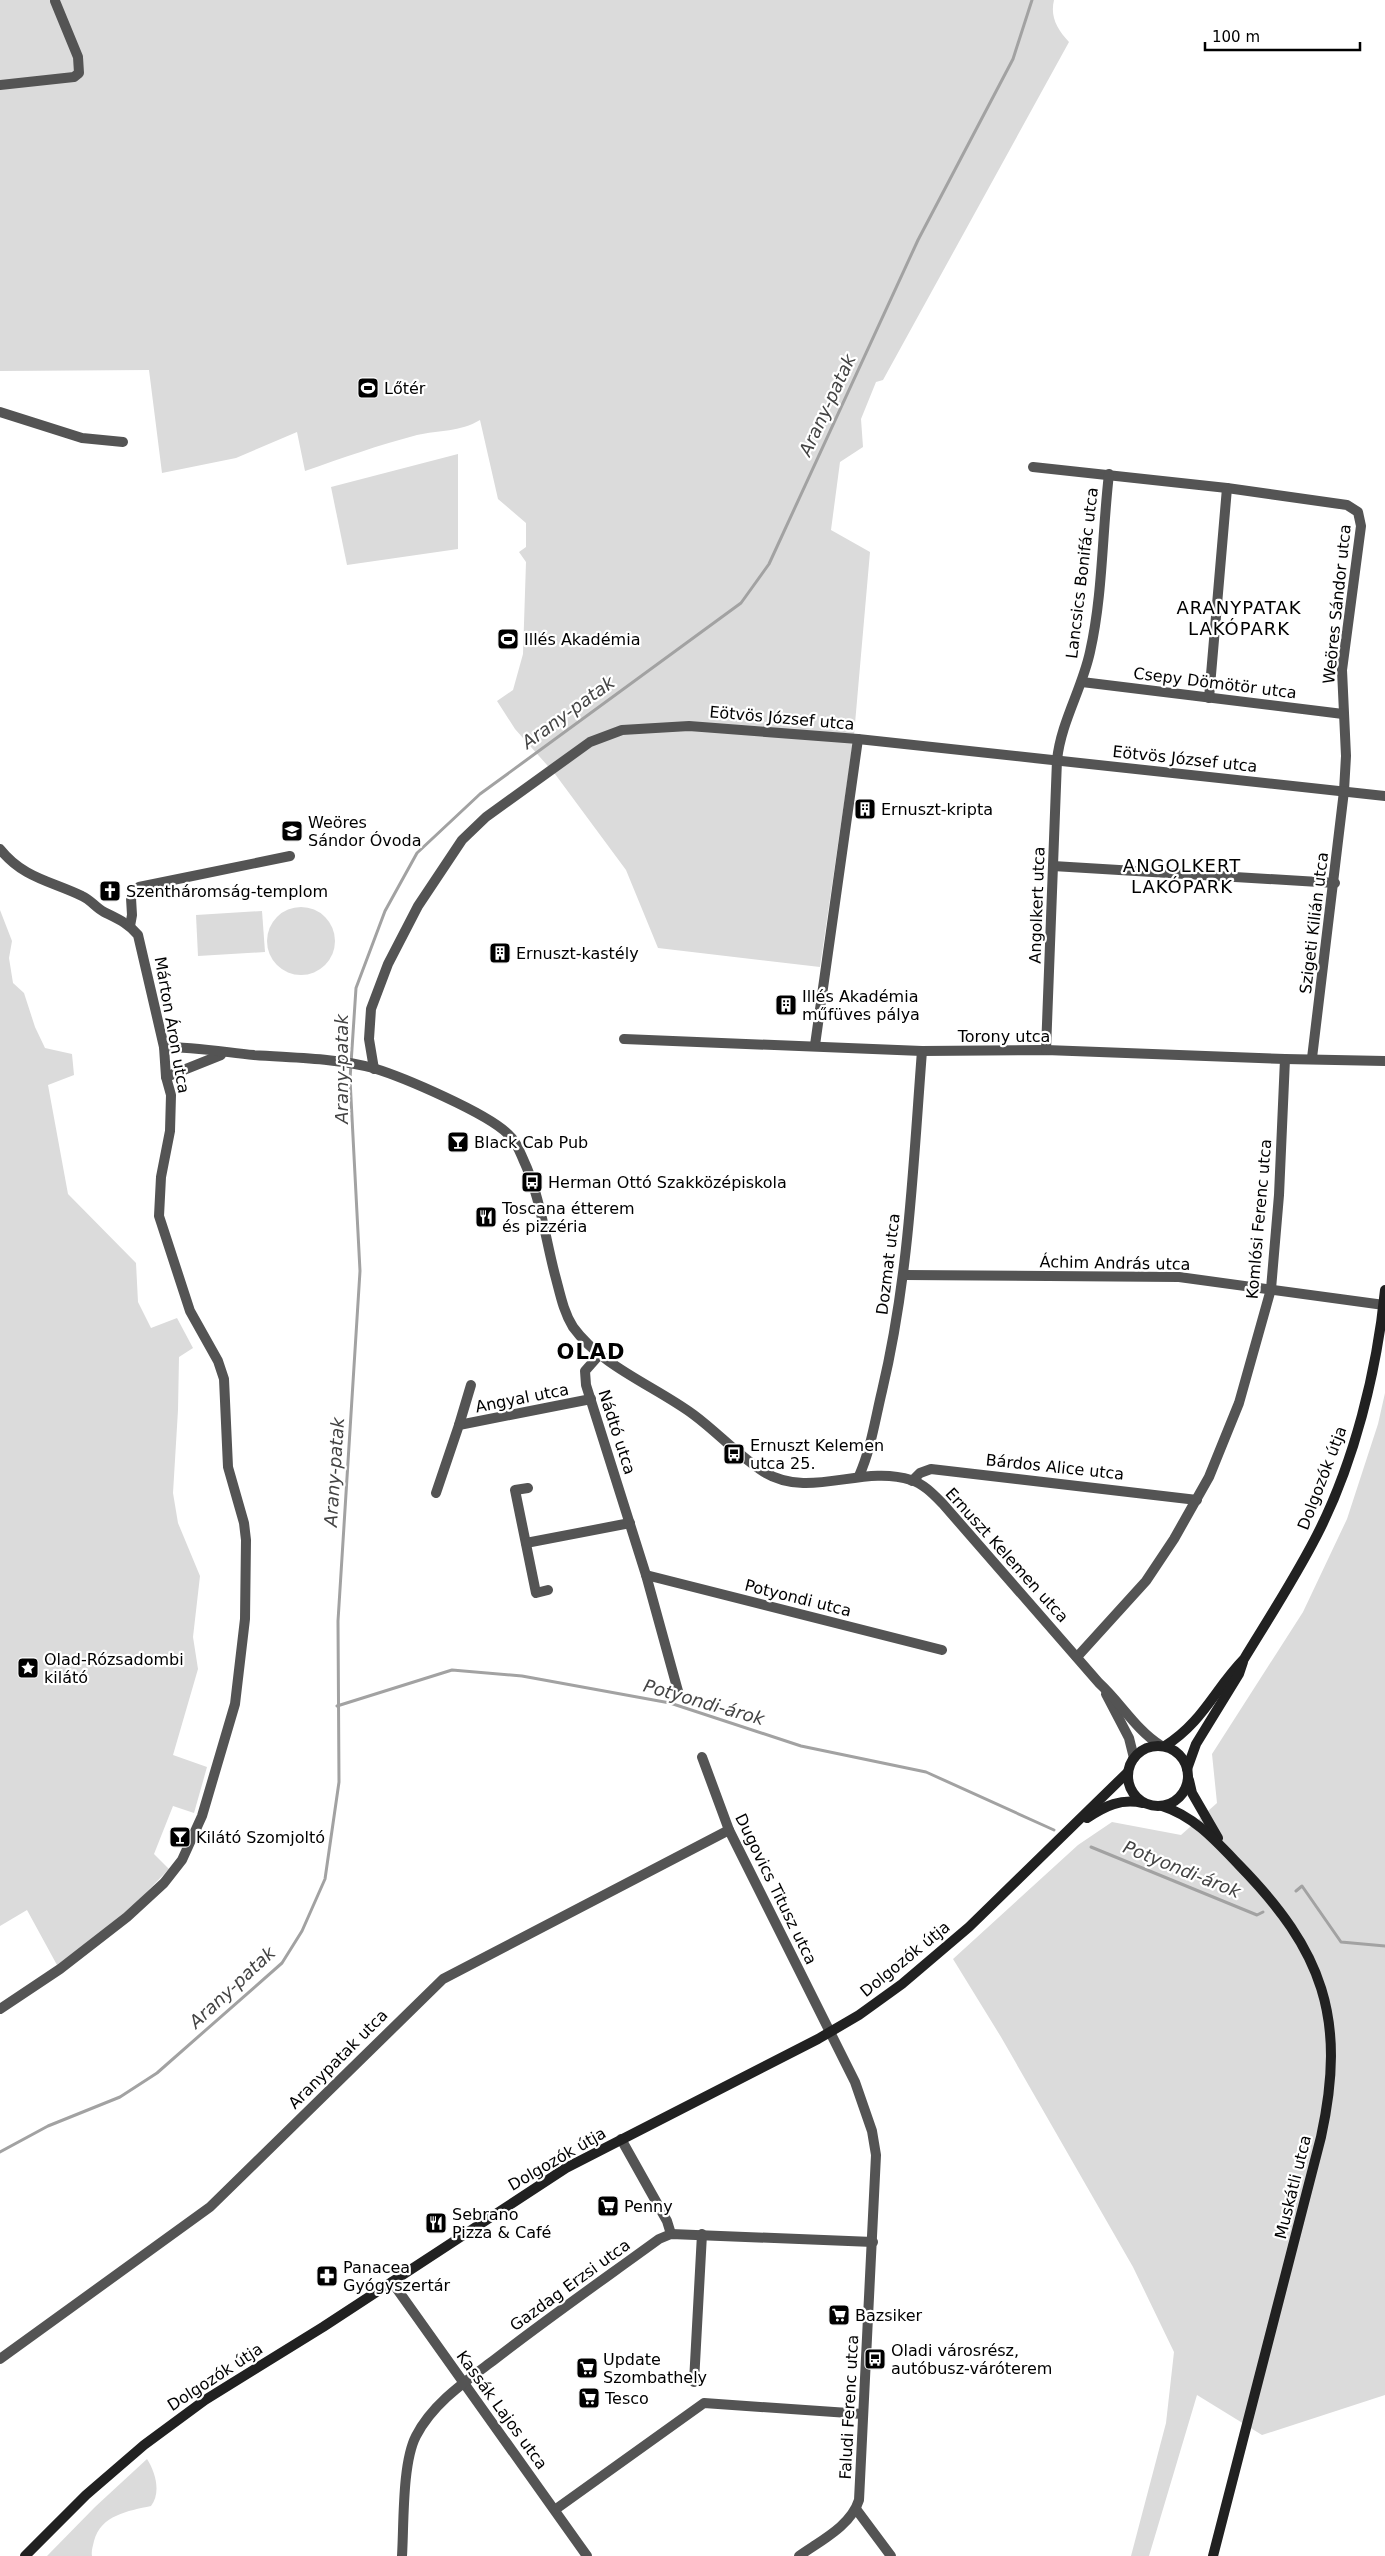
<svg xmlns="http://www.w3.org/2000/svg" width="1385" height="2556" font-family="'DejaVu Sans',sans-serif">
  <style>
    .green { fill: #dbdbdb }
    .lines { fill: none; stroke-linecap: round; stroke-linejoin: round }
    .stream { stroke: #a2a2a2; stroke-width: 3 }
    .minor { stroke: #545454; stroke-width: 10 }
    .tertiary { stroke: #545454; stroke-width: 10 }
    .secondary { stroke: #212121; stroke-width: 10 }
    .labels { text-anchor: middle; dominant-baseline: central; stroke-width: 4.5; stroke-linejoin: round; paint-order: stroke }
    .poi-label { font-size: 16px; fill: #000; stroke: #fff; text-anchor: start }
    .street-label { font-size: 16px; fill: #000; stroke: #fff }
    .water-label { font-size: 18px; font-style: italic; fill: #434343; stroke: #fff }
    .neighbourhood-label { font-size: 18px; letter-spacing: 1px; fill: #000; stroke: #fff }
    .district-label { font-size: 21px; font-weight: bold; letter-spacing: 1px; fill: #000; stroke: #fff }
  </style>
  <rect width="100%" height="100%" fill="#fff"/>
  <g class="green">
    <path d="M0,0H1054C1050,17 1057,29 1069,42L883,380L876,382L861,419L863,447L840,462L831,530L870,552L854,735L820,967L658,948L626,870L555,774L515,729L497,701L513,690L523,654L526,562L519,552L526,547V523L498,499L480,420C460,432 439,430 417,435C379,445 342,458 305,471L297,432L236,458L162,473L149,370L0,371Z"/>
    <path d="M458,454V549L347,565L331,487Z"/>
    <circle cx="301" cy="941" r="34"/>
    <path d="M0,910L12,941L9,958L13,983L24,993L35,1027L45,1048L72,1054L74,1075L48,1085L68,1194L136,1263L138,1302L151,1328L177,1318L193,1348L179,1357L178,1410L173,1493L178,1523L200,1576L193,1637L198,1669L173,1755L207,1767L194,1813L173,1806L154,1854L169,1869L126,1913L57,1965L27,1910L0,1926Z"/>
    <path d="M262,911L265,952L198,956L196,915Z"/>
    <path d="M1385,1393V2395L1262,2435L1197,2395L1149,2556H1131L1166,2423L1174,2352L1133,2267L1001,2037L953,1959L1078,1845L1112,1822L1181,1835L1217,1803L1212,1754L1303,1612L1347,1519L1378,1424Z"/>
    <path d="M147,2459C156,2473 161,2493 151,2506C128,2511 101,2515 94,2541C93,2546 91,2551 92,2556H47L95,2507Z"/>
  </g>
  <g class="lines">
    <g class="stream">
      <path d="M337,1706L452,1670L522,1676L670,1703L801,1746L926,1772L1054,1830"/>
      <path d="M1091,1847L1257,1915L1263,1912"/>
      <path d="M1296,1891L1302,1886L1341,1942L1385,1946"/>
      <path d="M0,2152L48,2126L120,2097L157,2073L282,1963L302,1931L325,1879L339,1782L338,1621L360,1271L350,1079L356,988L385,911L417,853L480,794L741,603L769,564L918,240L1013,59L1032,0"/>
    </g>
    <g class="minor">
      <path d="M0,85L74,77L79,73L78,57L55,1"/>
      <path d="M0,412L82,438L123,442"/>
      <path d="M1033,467L1227,488L1347,505L1358,512L1361,526L1342,670L1346,756L1344,791L1312,1058"/>
      <path d="M1082,682L1343,714"/>
      <path d="M1209,698L1227,488"/>
      <path d="M0,849C23,878 51,881 82,896C91,900 96,908 104,912C118,919 128,923 138,935L164,1047"/>
      <path d="M1053,866L1335,883"/>
      <path d="M130,926L132,915L131,898L139,887L290,856"/>
      <path d="M624,1039L922,1051L1046,1050L1285,1059L1385,1061"/>
      <path d="M815,1045L858,739"/>
      <path d="M1046,1050L1057,760C1061,722 1082,689 1090,652C1103,594 1102,533 1109,474"/>
      <path d="M374,1069L369,1039L371,1009L388,964L418,906L462,840L486,817L590,742L622,730L689,726L858,739L1385,796"/>
      <path d="M905,1275L1179,1277L1384,1305"/>
      <path d="M600,1354L585,1371L586,1385L646,1575L678,1691"/>
      <path d="M459,1425L471,1385"/>
      <path d="M859,1476C871,1449 875,1420 882,1391C909,1277 913,1167 922,1051"/>
      <path d="M912,1481L920,1473L931,1469L1197,1500"/>
      <path d="M528,1488L515,1490L536,1593L548,1590"/>
      <path d="M436,1493L459,1425L591,1399"/>
      <path d="M526,1543L630,1523"/>
      <path d="M646,1575L942,1650"/>
      <path d="M1077,1657L1146,1581L1174,1539L1209,1477L1239,1403L1271,1289L1279,1195L1285,1059"/>
      <path d="M702,1757L729,1830L855,2082L872,2131L876,2155L859,2500C851,2526 820,2541 799,2556"/>
      <path d="M621,2139L667,2221L671,2234"/>
      <path d="M392,2282L587,2556"/>
      <path d="M0,2359L210,2207L443,1979L729,1830"/>
      <path d="M694,2382L702,2234"/>
      <path d="M556,2509L704,2403L863,2414"/>
      <path d="M856,2509L891,2556"/>
      <path d="M402,2556C404,2524 402,2463 416,2436C433,2403 466,2381 494,2360C548,2318 604,2279 659,2239L671,2234L873,2242"/>
    </g>
    <g class="tertiary">
      <path d="M166,1077L221,1055"/>
      <path d="M1106,1694L1129,1738L1134,1758"/>
      <path d="M0,2009L60,1969L127,1917L164,1883L182,1860L202,1816L235,1704L245,1619L246,1540L244,1523L228,1467L224,1379L218,1361L190,1311L159,1216L161,1177L170,1131L171,1095L166,1077L164,1047C194,1047 224,1052 254,1055C293,1058 336,1058 373,1068C403,1077 487,1113 508,1134C516,1141 519,1150 523,1159C540,1195 545,1237 555,1275C560,1293 563,1311 573,1327C602,1367 655,1386 694,1415C717,1432 740,1457 764,1472C810,1500 862,1464 911,1480C924,1484 934,1495 943,1504L1099,1683C1120,1702 1136,1730 1160,1745"/>
    </g>
    <g class="secondary">
      <circle cx="1158" cy="1776" r="30"/>
      <path d="M1165,1746C1203,1722 1214,1690 1244,1659C1269,1618 1295,1578 1317,1535C1354,1463 1377,1371 1385,1290"/>
      <path d="M1187,1769L1196,1744L1239,1674L1243,1662"/>
      <path d="M1189,1780L1192,1793L1218,1838"/>
      <path d="M1162,1806C1194,1816 1216,1841 1239,1865C1323,1951 1347,2018 1321,2137L1213,2556"/>
      <path d="M1087,1818C1105,1806 1121,1798 1143,1803"/>
      <path d="M25,2556L86,2495L144,2445L205,2400L323,2327L566,2168L818,2039L859,2015L902,1984L969,1927L1128,1772"/>
    </g>
  </g>
  <defs>
    <g id="stadium-square" transform="scale(1.125)"><rect x="-9" y="-9" width="18" height="18" rx="4" fill="#000" stroke="#fff"/><path d="M0-5a6.5 5 0 1 0 0 10a6.5 5 0 1 0 0-10ZM-3.5-1.8h7v3.6h-7Z" fill="#fff"/></g>
    <g id="building-square" transform="scale(1.125)"><rect x="-9" y="-9" width="18" height="18" rx="4" fill="#000" stroke="#fff"/><path d="M-4-6H4V6H1V3H-1V6H-4ZM-2.5-4.3h1.7v1.8h-1.7ZM.8-4.3h1.7v1.8H.8ZM-2.5-1h1.7V.8h-1.7ZM.8-1h1.7V.8H.8Z" fill="#fff"/></g>
    <g id="school-square" transform="scale(1.125)"><rect x="-9" y="-9" width="18" height="18" rx="4" fill="#000" stroke="#fff"/><path d="M0-5L7-2L0 1L-7-2ZM-4 1L0 2.5L4 1V4Q0 6-4 4Z" fill="#fff"/></g>
    <g id="church-square" transform="scale(1.125)"><rect x="-9" y="-9" width="18" height="18" rx="4" fill="#000" stroke="#fff"/><path d="M-1.2-6h2.4v3.5h3.3v2.4h-3.3V6h-2.4V-.1h-3.3v-2.4h3.3Z" fill="#fff"/></g>
    <g id="bar-square" transform="scale(1.125)"><rect x="-9" y="-9" width="18" height="18" rx="4" fill="#000" stroke="#fff"/><path d="M-6-5H6L.8 .8V4.5H3.5V6h-7V4.5H-.8V.8Z" fill="#fff"/></g>
    <g id="bus-square" transform="scale(1.125)"><rect x="-9" y="-9" width="18" height="18" rx="4" fill="#000" stroke="#fff"/><path d="M-5-6H5V4H4V6H2V4H-2V6H-4V4H-5ZM-3.5-4V0h7V-4ZM-3.5 1.2v1.5H-2V1.2ZM2 1.2v1.5H3.5V1.2Z" fill="#fff"/></g>
    <g id="restaurant-square" transform="scale(1.125)"><rect x="-9" y="-9" width="18" height="18" rx="4" fill="#000" stroke="#fff"/><path d="M-5-6h1v4h1v-4h1v4h1v-4h1v5L-1.5 .5V6h-2V.5L-5-1ZM5-6V6H3V1.5H1.5Q1.5-4 5-6Z" fill="#fff"/></g>
    <g id="sight-square" transform="scale(1.125)"><rect x="-9" y="-9" width="18" height="18" rx="4" fill="#000" stroke="#fff"/><path d="M0-6L1.8-2.2L6-1.7L2.9 1.2L3.7 5.4L0 3.3L-3.7 5.4L-2.9 1.2L-6-1.7L-1.8-2.2Z" fill="#fff"/></g>
    <g id="supermarket-square" transform="scale(1.125)"><rect x="-9" y="-9" width="18" height="18" rx="4" fill="#000" stroke="#fff"/><path d="M-6-5.5h2.5l.6 2H6L4.5 2H-2.5L-4.4-4H-6ZM-1.5 3.2a1.3 1.3 0 1 0 .1 0ZM3 3.2a1.3 1.3 0 1 0 .1 0Z" fill="#fff"/></g>
    <g id="pharmacy-square" transform="scale(1.125)"><rect x="-9" y="-9" width="18" height="18" rx="4" fill="#000" stroke="#fff"/><path d="M-2-6h4v4h4v4h-4v4h-4v-4h-4v-4h4Z" fill="#fff"/></g>
  </defs>
  <g fill-rule="evenodd">
    <use href="#stadium-square" x="368" y="388"/>
    <use href="#stadium-square" x="508" y="639"/>
    <use href="#building-square" x="865" y="809"/>
    <use href="#school-square" x="292" y="831"/>
    <use href="#church-square" x="110" y="891"/>
    <use href="#building-square" x="500" y="953"/>
    <use href="#building-square" x="786" y="1005"/>
    <use href="#bar-square" x="458" y="1142"/>
    <use href="#bus-square" x="532" y="1182"/>
    <use href="#restaurant-square" x="486" y="1217"/>
    <use href="#bus-square" x="734" y="1454"/>
    <use href="#sight-square" x="28" y="1668"/>
    <use href="#bar-square" x="180" y="1837"/>
    <use href="#supermarket-square" x="608" y="2206"/>
    <use href="#restaurant-square" x="436" y="2223"/>
    <use href="#pharmacy-square" x="327" y="2276"/>
    <use href="#supermarket-square" x="839" y="2315"/>
    <use href="#bus-square" x="875" y="2359"/>
    <use href="#supermarket-square" x="587" y="2368"/>
    <use href="#supermarket-square" x="589" y="2398"/>
  </g>
  <g class="labels">
    <g class="poi-label">
      <text x="384" y="388">Lőtér</text>
      <text x="524" y="639">Illés Akadémia</text>
      <text x="881" y="809">Ernuszt-kripta</text>
      <text x="308" y="822">Weöres<tspan x="308" dy="18">Sándor Óvoda</tspan></text>
      <text x="126" y="891">Szentháromság-templom</text>
      <text x="516" y="953">Ernuszt-kastély</text>
      <text x="802" y="996">Illés Akadémia<tspan x="802" dy="18">műfüves pálya</tspan></text>
      <text x="474" y="1142">Black Cab Pub</text>
      <text x="548" y="1182">Herman Ottó Szakközépiskola</text>
      <text x="502" y="1208">Toscana étterem<tspan x="502" dy="18">és pizzéria</tspan></text>
      <text x="750" y="1445">Ernuszt Kelemen<tspan x="750" dy="18">utca 25.</tspan></text>
      <text x="44" y="1659">Olad-Rózsadombi<tspan x="44" dy="18">kilátó</tspan></text>
      <text x="196" y="1837">Kilátó Szomjoltó</text>
      <text x="624" y="2206">Penny</text>
      <text x="452" y="2214">Sebrano<tspan x="452" dy="18">Pizza &amp; Café</tspan></text>
      <text x="343" y="2267">Panacea<tspan x="343" dy="18">Gyógyszertár</tspan></text>
      <text x="855" y="2315">Bazsiker</text>
      <text x="891" y="2350">Oladi városrész,<tspan x="891" dy="18">autóbusz-váróterem</tspan></text>
      <text x="603" y="2359">Update<tspan x="603" dy="18">Szombathely</tspan></text>
      <text x="605" y="2398">Tesco</text>
    </g>
    <g class="street-label">
      <text transform="translate(1082 573) rotate(-83)">Lancsics Bonifác utca</text>
      <text transform="translate(1337 604) rotate(-84)">Weöres Sándor utca</text>
      <text transform="translate(1215 683) rotate(7)">Csepy Dömötör utca</text>
      <text transform="translate(782 718) rotate(5)">Eötvös József utca</text>
      <text transform="translate(1185 759) rotate(6)">Eötvös József utca</text>
      <text transform="translate(1037 905) rotate(-88)">Angolkert utca</text>
      <text transform="translate(1314 923) rotate(-83)">Szigeti Kilián utca</text>
      <text transform="translate(172 1025) rotate(80)">Márton Áron utca</text>
      <text x="1004" y="1036">Torony utca</text>
      <text transform="translate(1259 1219) rotate(-85)">Komlósi Ferenc utca</text>
      <text transform="translate(1115 1263) rotate(1)">Áchim András utca</text>
      <text transform="translate(888 1264) rotate(-83)">Dozmat utca</text>
      <text transform="translate(522 1398) rotate(-11)">Angyal utca</text>
      <text transform="translate(617 1432) rotate(72)">Nádtó utca</text>
      <text transform="translate(1055 1467) rotate(6)">Bárdos Alice utca</text>
      <text transform="translate(1322 1478) rotate(-69)">Dolgozók útja</text>
      <text transform="translate(1007 1555) rotate(48)">Ernuszt Kelemen utca</text>
      <text transform="translate(798 1598) rotate(14)">Potyondi utca</text>
      <text transform="translate(776 1889) rotate(64)">Dugovics Titusz utca</text>
      <text transform="translate(905 1959) rotate(-39)">Dolgozók útja</text>
      <text transform="translate(338 2059) rotate(-45)">Aranypatak utca</text>
      <text transform="translate(557 2159) rotate(-30)">Dolgozók útja</text>
      <text transform="translate(1293 2187) rotate(-76)">Muskátli utca</text>
      <text transform="translate(570 2285) rotate(-36)">Gazdag Erzsi utca</text>
      <text transform="translate(215 2377) rotate(-33)">Dolgozók útja</text>
      <text transform="translate(849 2407) rotate(-87)">Faludi Ferenc utca</text>
      <text transform="translate(502 2410) rotate(54)">Kassák Lajos utca</text>
    </g>
    <g class="water-label">
      <text transform="translate(827 405) rotate(-65)">Arany-patak</text>
      <text transform="translate(568 712) rotate(-36)">Arany-patak</text>
      <text transform="translate(341 1069) rotate(-90)">Arany-patak</text>
      <text transform="translate(334 1472) rotate(-86)">Arany-patak</text>
      <text transform="translate(704 1702) rotate(16)">Potyondi-árok</text>
      <text transform="translate(1182 1869) rotate(22)">Potyondi-árok</text>
      <text transform="translate(232 1987) rotate(-43)">Arany-patak</text>
    </g>
    <g class="neighbourhood-label">
      <text x="1239" y="607">ARANYPATAK<tspan x="1239" dy="21">LAKÓPARK</tspan></text>
      <text x="1182" y="865">ANGOLKERT<tspan x="1182" dy="21">LAKÓPARK</tspan></text>
    </g>
    <g class="district-label">
      <text x="591" y="1352">OLAD</text>
    </g>
  </g>
  <path d="M1205 42v8h155v-8" fill="none" stroke="#000000" stroke-width="2.5"/>
  <text x="1212" y="42" font-size="15" fill="#000000" stroke="#ffffff" stroke-width="4" paint-order="stroke">100 m</text>
</svg>
